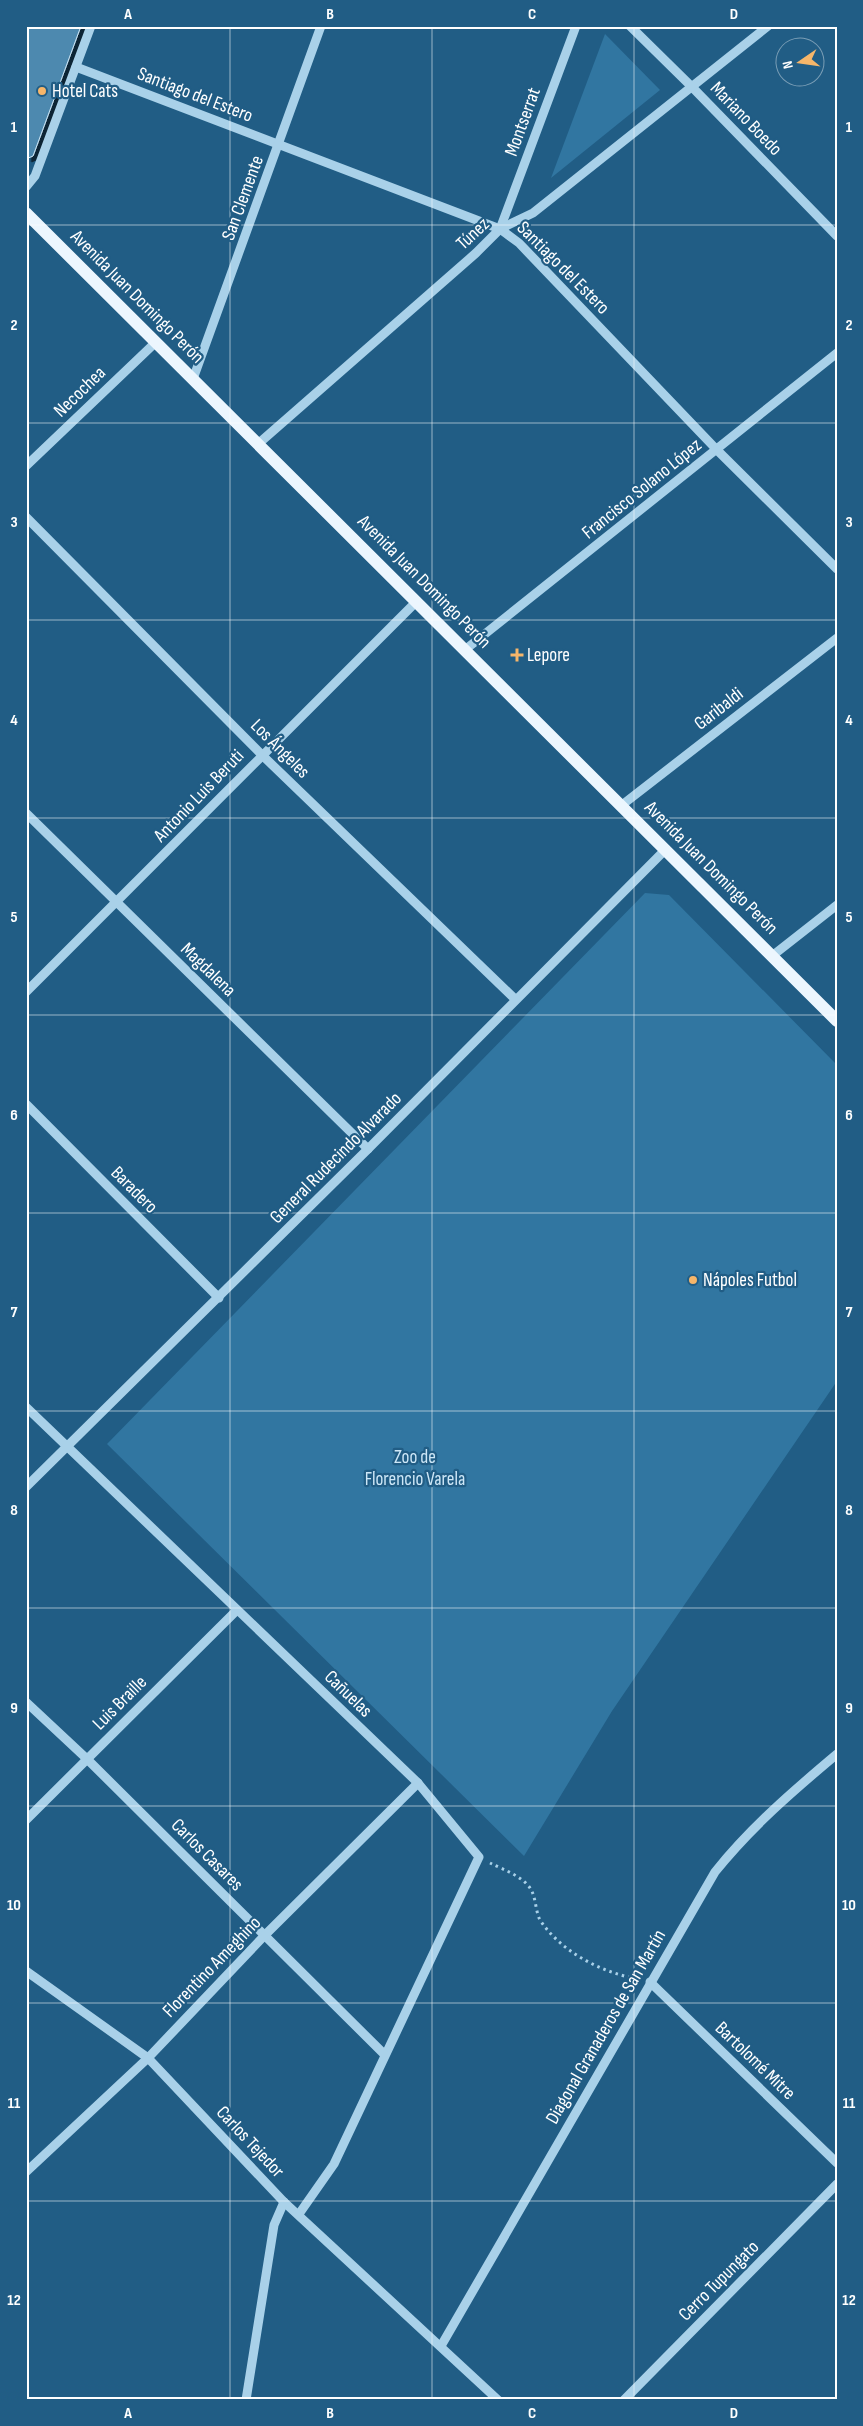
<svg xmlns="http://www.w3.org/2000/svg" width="863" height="2426" font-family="'Sofia Sans Condensed',sans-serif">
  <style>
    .green { fill: #3176a1 }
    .building { fill: #4d89af; stroke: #cde7f7; filter: url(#shadow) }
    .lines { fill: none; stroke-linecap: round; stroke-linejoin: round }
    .path { stroke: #a9d1e9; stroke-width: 3; stroke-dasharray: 2.5 4; stroke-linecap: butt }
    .minor { stroke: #a9d1e9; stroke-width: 9 }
    .major { stroke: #ecf6fe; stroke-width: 12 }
    .grid { fill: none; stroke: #fff; stroke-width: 1; stroke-opacity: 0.55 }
    .poi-dot { fill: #f6b66a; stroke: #215d85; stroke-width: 2 }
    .labels { text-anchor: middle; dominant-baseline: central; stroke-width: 4.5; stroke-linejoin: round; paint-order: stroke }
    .poi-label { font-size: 19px; fill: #fff; stroke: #215d85; text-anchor: start }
    .street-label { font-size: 19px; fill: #fff; stroke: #215d85 }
    .park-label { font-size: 19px; fill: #cde7f7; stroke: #215d85 }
    .neatline { fill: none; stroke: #fff; stroke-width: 2 }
    .grid-label { font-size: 16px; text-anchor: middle; font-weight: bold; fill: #fff }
  </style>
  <defs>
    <filter id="shadow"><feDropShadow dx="5.5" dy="3" stdDeviation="0" flood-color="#0009"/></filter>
  </defs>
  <rect width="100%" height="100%" fill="#215d85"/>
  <g class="green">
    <path d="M605,34L660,90L551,178Z"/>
    <path d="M645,893L669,895L837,1065V1381L612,1711L524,1856L107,1444Z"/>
  </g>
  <path class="building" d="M26,26H81L33,156L26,159Z"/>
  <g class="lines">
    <path class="path" d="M490,1863C504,1870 528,1878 533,1894C536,1902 536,1912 540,1920C561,1952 601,1972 637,1979"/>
    <g class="minor">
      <path d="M630,26L693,88L837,236"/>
      <path d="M76,67L500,229L519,243L717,450L837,569"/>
      <path d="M26,187L35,176L91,26"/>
      <path d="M500,229L576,26"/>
      <path d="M193,379L321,26"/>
      <path d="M258,444L476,253L500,229L533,213L768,26"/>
      <path d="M26,466L156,342"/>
      <path d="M26,517L262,755L515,999"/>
      <path d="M466,649L837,353"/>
      <path d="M622,805L837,638"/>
      <path d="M26,813L368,1149"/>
      <path d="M772,956L837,905"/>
      <path d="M26,992L417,601"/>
      <path d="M26,1104L219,1298"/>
      <path d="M26,1407L418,1783L479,1857L334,2164L299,2214"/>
      <path d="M26,1487L368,1149L666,849"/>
      <path d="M26,1702L87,1759L384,2054"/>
      <path d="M26,1820L237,1610"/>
      <path d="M26,1971L148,2058L284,2202L498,2400"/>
      <path d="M650,1982L837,2163"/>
      <path d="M26,2172L148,2058L265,1935L418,1783"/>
      <path d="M441,2346L715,1872C751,1827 793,1791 837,1754"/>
      <path d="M246,2400L274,2225L284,2202"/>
      <path d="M624,2400L837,2184"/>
    </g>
    <path class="major" d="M26,213L837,1021"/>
  </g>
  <path class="grid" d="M230,26V2400M432,26V2400M634,26V2400M26,225H837M26,423H837M26,620H837M26,818H837M26,1015H837M26,1213H837M26,1411H837M26,1608H837M26,1806H837M26,2003H837M26,2201H837"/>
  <g class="poi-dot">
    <circle cx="42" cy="91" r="5"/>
    <path d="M514.5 647.5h5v5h5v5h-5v5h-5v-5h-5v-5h5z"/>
    <circle cx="693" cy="1280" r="5"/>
  </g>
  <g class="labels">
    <g class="poi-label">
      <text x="52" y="91">Hotel Cats</text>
      <text x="527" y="655">Lepore</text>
      <text x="703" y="1280">Nápoles Futbol</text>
    </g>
    <g class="street-label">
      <text transform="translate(195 95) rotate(21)">Santiago del Estero</text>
      <text transform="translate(746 119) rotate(46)">Mariano Boedo</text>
      <text transform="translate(523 122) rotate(-70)">Montserrat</text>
      <text transform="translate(243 198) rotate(-70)">San Clemente</text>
      <text transform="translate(473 234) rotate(-43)">Túnez</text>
      <text transform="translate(563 268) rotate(45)">Santiago del Estero</text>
      <text transform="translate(137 297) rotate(45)">Avenida Juan Domingo Perón</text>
      <text transform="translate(80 392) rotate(-44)">Necochea</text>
      <text transform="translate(642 489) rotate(-39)">Francisco Solano López</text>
      <text transform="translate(424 582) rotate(45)">Avenida Juan Domingo Perón</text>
      <text transform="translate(719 709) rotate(-38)">Garibaldi</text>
      <text transform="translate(280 749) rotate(45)">Los Ángeles</text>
      <text transform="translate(199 796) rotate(-46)">Antonio Luis Beruti</text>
      <text transform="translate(711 868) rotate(45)">Avenida Juan Domingo Perón</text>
      <text transform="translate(208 970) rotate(44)">Magdalena</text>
      <text transform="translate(336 1158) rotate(-45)">General Rudecindo Alvarado</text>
      <text transform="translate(134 1190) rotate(45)">Baradero</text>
      <text transform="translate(348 1694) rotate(44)">Cañuelas</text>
      <text transform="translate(120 1703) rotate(-45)">Luis Braille</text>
      <text transform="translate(207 1855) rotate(45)">Carlos Casares</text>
      <text transform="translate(212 1967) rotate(-46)">Florentino Ameghino</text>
      <text transform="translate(606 2027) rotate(-60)">Diagonal Granaderos de San Martín</text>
      <text transform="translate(755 2061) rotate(44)">Bartolomé Mitre</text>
      <text transform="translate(250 2142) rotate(47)">Carlos Tejedor</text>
      <text transform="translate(719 2281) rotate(-45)">Cerro Tupungato</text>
    </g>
    <g class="park-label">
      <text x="415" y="1457">Zoo de<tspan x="415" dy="22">Florencio Varela</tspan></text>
    </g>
  </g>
  <rect width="863" height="2426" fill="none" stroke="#215d85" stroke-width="55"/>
  <g transform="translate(800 62) rotate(257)"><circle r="24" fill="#215d85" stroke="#7a9eb6"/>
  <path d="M0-4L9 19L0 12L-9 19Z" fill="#f6b66a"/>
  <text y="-8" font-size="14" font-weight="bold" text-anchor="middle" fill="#ffffff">N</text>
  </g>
  <rect x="28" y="28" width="808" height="2370" class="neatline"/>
  <g class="grid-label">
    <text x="128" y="19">A</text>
    <text x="330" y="19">B</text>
    <text x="532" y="19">C</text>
    <text x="734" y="19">D</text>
    <text x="14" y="132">1</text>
    <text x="849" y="132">1</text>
    <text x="14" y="330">2</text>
    <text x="849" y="330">2</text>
    <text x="14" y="527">3</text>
    <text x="849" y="527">3</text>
    <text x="14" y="725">4</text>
    <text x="849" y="725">4</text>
    <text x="14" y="922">5</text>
    <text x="849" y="922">5</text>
    <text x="14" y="1120">6</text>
    <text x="849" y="1120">6</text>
    <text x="14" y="1317">7</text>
    <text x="849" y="1317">7</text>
    <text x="14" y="1515">8</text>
    <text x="849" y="1515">8</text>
    <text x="14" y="1713">9</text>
    <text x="849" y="1713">9</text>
    <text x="14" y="1910">10</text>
    <text x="849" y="1910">10</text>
    <text x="14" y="2108">11</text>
    <text x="849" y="2108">11</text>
    <text x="14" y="2305">12</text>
    <text x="849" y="2305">12</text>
    <text x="128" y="2418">A</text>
    <text x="330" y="2418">B</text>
    <text x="532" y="2418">C</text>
    <text x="734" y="2418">D</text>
  </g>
</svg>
